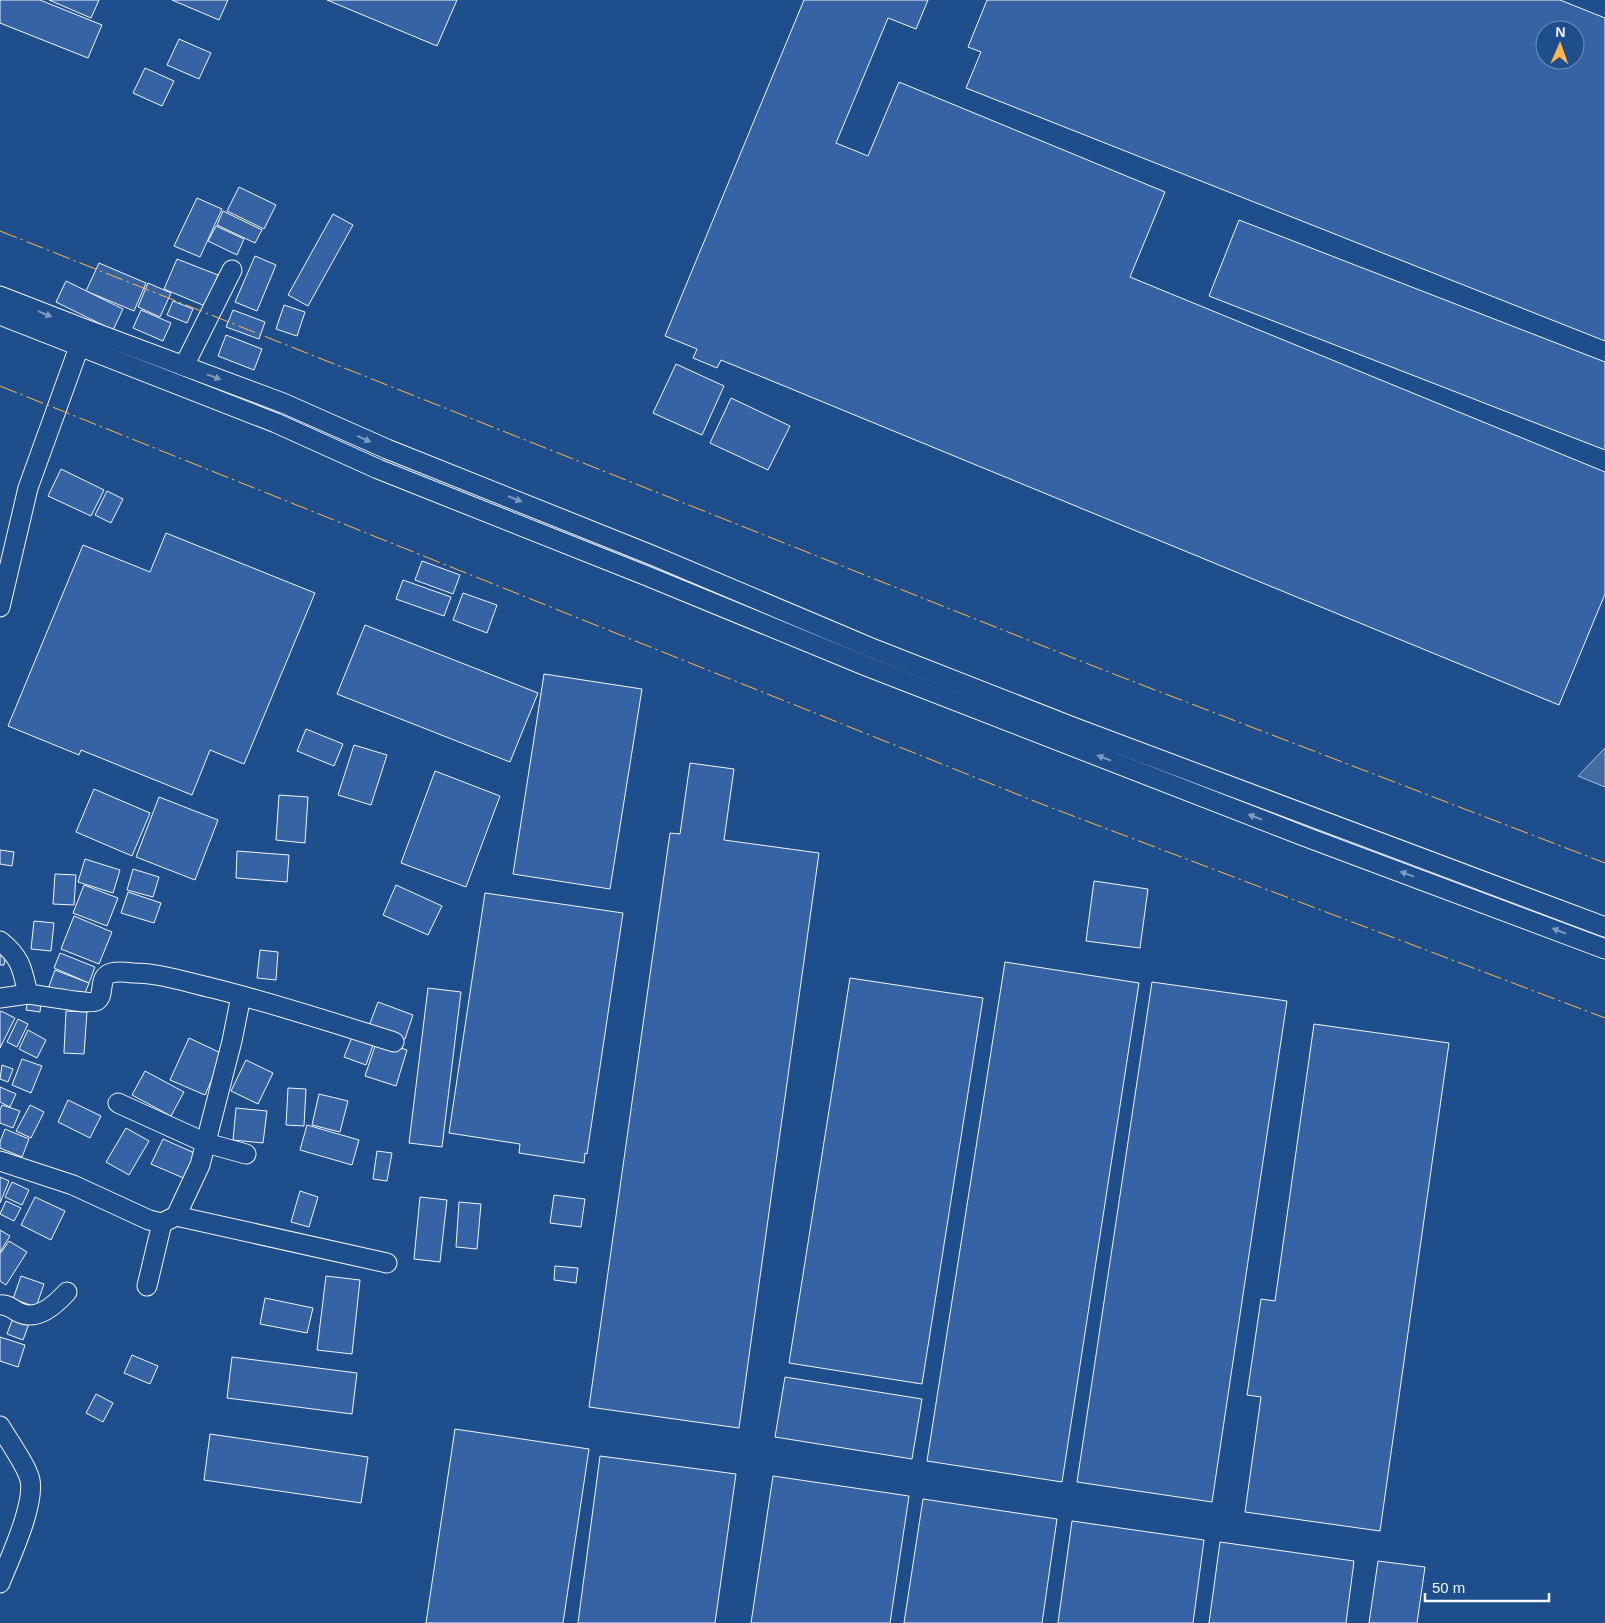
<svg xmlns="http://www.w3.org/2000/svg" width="1605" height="1623" font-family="Helvetica,sans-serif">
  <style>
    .water { fill: #446ba0; stroke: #a8bbd7 }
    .building { fill: #3563a3; stroke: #f2f6ff; fill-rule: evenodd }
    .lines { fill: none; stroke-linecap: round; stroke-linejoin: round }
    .minor-casing { stroke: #f2f6ff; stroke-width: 21 }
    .minor { stroke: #1f4e8c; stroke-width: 19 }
    .power { stroke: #ffb74d; stroke-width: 1; stroke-dasharray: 18 4 2.5 4; stroke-linecap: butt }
    .oneway { fill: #7e9ac0 }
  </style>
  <rect width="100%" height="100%" fill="#1f4e8c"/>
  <path class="water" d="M1605,748V787L1578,776Z"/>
  <g class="building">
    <path d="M0,0H40L102,25L88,58L0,23Z"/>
    <path d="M49,0H99L91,18Z"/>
    <path d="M172,0H228L219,20Z"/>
    <path d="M327,0H457L437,46Z"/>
    <path d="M804,0H928L916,29L888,18L836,143L868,156L899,82L1165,192L1130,277L1605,472V594L1559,705L721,360L717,368L693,358L697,349L665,336Z"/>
    <path d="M987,0H1560L1605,18V341L966,88L981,52L968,47ZM1545,30H1575V60H1545Z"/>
    <path d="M179,39L211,53L199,79L167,65Z"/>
    <path d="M145,68L174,81L162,106L133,93Z"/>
    <path d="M239,187L276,205L264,229L227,211Z"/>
    <path d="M197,198L222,209L200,257L174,246Z"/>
    <path d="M223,211L262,230L255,243L217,225Z"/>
    <path d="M333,214L353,225L308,306L288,295Z"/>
    <path d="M1239,220L1605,362V450L1209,296Z"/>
    <path d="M216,226L244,239L237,255L208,241Z"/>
    <path d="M255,256L276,265L257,311L235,302Z"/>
    <path d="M177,259L218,275L205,306L164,289Z"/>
    <path d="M99,263L146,283L134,311L86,291Z"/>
    <path d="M66,281L123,309L113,330L56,302Z"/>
    <path d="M148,283L171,293L160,317L138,307Z"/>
    <path d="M173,301L193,309L187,323L167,315Z"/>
    <path d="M284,305L305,312L297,336L276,329Z"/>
    <path d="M141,310L171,323L163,341L133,328Z"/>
    <path d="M233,310L265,322L259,339L226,327Z"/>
    <path d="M226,335L262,349L254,370L218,356Z"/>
    <path d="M676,364L724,386L702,435L653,413Z"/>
    <path d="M731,398L790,426L768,470L710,443Z"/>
    <path d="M61,469L104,490L91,516L48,496Z"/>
    <path d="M107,491L123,499L111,523L95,515Z"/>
    <path d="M166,533L315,593L244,764L210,750L192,795L81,750L79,755L8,726L83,545L150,572Z"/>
    <path d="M422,561L460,575L453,594L415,580Z"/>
    <path d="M403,580L451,597L444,616L396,599Z"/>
    <path d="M463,593L497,605L487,633L453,620Z"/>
    <path d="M365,625L538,693L510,762L337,694Z"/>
    <path d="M544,674L642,689L610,889L513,874Z"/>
    <path d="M306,729L343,744L334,766L297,751Z"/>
    <path d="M354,745L387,755L371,805L338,795Z"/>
    <path d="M690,763L734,769L724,840L819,853L739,1428L589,1407L670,833L680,834Z"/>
    <path d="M435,771L500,796L466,887L401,863Z"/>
    <path d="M94,789L150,813L132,856L76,832Z"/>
    <path d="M279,795L308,797L305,843L276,840Z"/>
    <path d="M159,797L218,820L195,880L136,857Z"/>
    <path d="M0,850L14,852L12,866L0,864Z"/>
    <path d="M237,851L289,855L287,882L236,878Z"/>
    <path d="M85,859L120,870L113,893L78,882Z"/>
    <path d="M133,869L159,877L153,897L127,890Z"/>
    <path d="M55,874L76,875L74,905L53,904Z"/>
    <path d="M1094,881L1148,889L1140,948L1086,941Z"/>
    <path d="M84,885L118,898L107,926L73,913Z"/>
    <path d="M396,885L442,906L428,935L383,915Z"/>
    <path d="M128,892L161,903L154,923L121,913Z"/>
    <path d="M485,893L623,913L587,1154L585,1153L584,1163L519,1153L520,1144L449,1133Z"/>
    <path d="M74,916L112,932L99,964L61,949Z"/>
    <path d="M34,921L54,923L51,951L31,949Z"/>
    <path d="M0,947L7,948L4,965H0Z"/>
    <path d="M260,950L278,952L276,980L257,978Z"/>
    <path d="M60,953L95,967L89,983L54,968Z"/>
    <path d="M1005,962L1139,983L1062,1482L927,1461Z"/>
    <path d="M55,970L89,983L82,1001L48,989Z"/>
    <path d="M850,978L983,998L922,1384L789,1363Z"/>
    <path d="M1152,982L1287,1001L1212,1502L1077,1482Z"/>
    <path d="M428,988L461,992L442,1147L409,1143Z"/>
    <path d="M28,1000L41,1003L40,1012L26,1010Z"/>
    <path d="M378,1002L413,1015L405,1039L369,1026Z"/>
    <path d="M1,1011L15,1018L0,1048V1012Z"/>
    <path d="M66,1011L87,1012L84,1054L64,1053Z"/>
    <path d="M18,1019L28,1024L17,1047L7,1042Z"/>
    <path d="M1314,1024L1449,1043L1380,1531L1245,1512L1261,1397L1247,1395L1261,1299L1275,1301Z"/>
    <path d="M28,1030L46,1040L37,1058L19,1049Z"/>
    <path d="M352,1037L373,1045L366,1065L344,1057Z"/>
    <path d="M189,1038L223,1054L205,1095L170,1080Z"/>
    <path d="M377,1040L407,1050L396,1086L365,1076Z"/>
    <path d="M22,1059L42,1066L31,1093L12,1085Z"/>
    <path d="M246,1060L273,1073L258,1104L231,1091Z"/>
    <path d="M2,1065L13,1069L8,1082L0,1079Z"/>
    <path d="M145,1071L184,1092L171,1116L132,1095Z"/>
    <path d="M0,1087L16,1094L10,1107L0,1102Z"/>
    <path d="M288,1088L306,1089L304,1126L286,1125Z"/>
    <path d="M319,1094L348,1101L340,1132L312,1125Z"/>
    <path d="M68,1100L101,1116L90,1138L58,1122Z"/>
    <path d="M2,1105L20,1111L13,1128L0,1123V1110Z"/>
    <path d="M30,1105L44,1112L31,1138L16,1131Z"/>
    <path d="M236,1108L267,1111L263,1143L233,1140Z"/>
    <path d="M307,1125L359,1140L352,1165L300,1150Z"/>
    <path d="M126,1128L149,1141L129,1175L106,1162Z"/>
    <path d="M5,1129L29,1139L22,1157L0,1148V1142Z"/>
    <path d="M163,1139L199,1155L188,1180L151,1164Z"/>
    <path d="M377,1151L392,1153L387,1181L373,1179Z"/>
    <path d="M0,1177L9,1181L0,1203Z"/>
    <path d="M12,1182L29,1190L22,1205L5,1197Z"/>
    <path d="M300,1191L318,1197L309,1227L291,1222Z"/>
    <path d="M554,1195L585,1199L581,1227L550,1223Z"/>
    <path d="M35,1197L65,1211L51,1240L21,1225Z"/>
    <path d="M420,1197L447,1200L440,1262L414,1259Z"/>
    <path d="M6,1201L21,1208L14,1221L0,1214Z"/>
    <path d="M459,1202L481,1204L477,1249L456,1247Z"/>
    <path d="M0,1230L10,1236L0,1252Z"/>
    <path d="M9,1241L27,1252L6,1285L0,1281V1254Z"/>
    <path d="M555,1266L578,1268L576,1283L554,1280Z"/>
    <path d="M21,1276L44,1284L36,1307L13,1299Z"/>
    <path d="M326,1276L360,1280L352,1354L317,1350Z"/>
    <path d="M265,1298L313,1308L307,1333L260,1324Z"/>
    <path d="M14,1315L30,1321L23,1340L7,1334Z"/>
    <path d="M0,1337L25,1345L18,1367L0,1361Z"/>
    <path d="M132,1355L158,1366L150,1384L124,1373Z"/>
    <path d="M232,1357L357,1373L352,1414L227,1398Z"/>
    <path d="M785,1377L922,1399L912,1459L775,1437Z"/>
    <path d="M96,1394L113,1403L103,1422L86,1413Z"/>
    <path d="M455,1429L589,1449L563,1623H426Z"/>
    <path d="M210,1434L368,1457L361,1503L204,1480Z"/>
    <path d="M600,1456L736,1474L715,1623H578Z"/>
    <path d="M773,1476L909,1496L890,1623H751Z"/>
    <path d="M923,1499L1057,1519L1042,1623H904Z"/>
    <path d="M1072,1521L1204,1540L1193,1623H1058Z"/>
    <path d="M1220,1542L1354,1561L1346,1623H1209Z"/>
    <path d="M1378,1561L1425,1567L1417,1623H1369Z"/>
  </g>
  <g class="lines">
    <g class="minor-casing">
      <g id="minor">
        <path d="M0,296L85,329L283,403L387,449L654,556L869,647L1073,727L1605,927"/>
        <path d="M0,315L276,423L378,469L647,576L866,666L1306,837L1605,949"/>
        <path d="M184,366L232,270"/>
        <path d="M0,607L28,488L83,336"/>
        <path d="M0,941C21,958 22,968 28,994C39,995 89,1005 96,1001C106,996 97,977 111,973C118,971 126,972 133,973C160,973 186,982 212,988C273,1003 334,1023 394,1042"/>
        <path d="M0,998L28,994"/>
        <path d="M118,1103L206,1143L246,1154"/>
        <path d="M0,1161L73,1185L149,1220L162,1223L176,1216L200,1165L232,1041L241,996"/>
        <path d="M176,1216L387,1263"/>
        <path d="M147,1286L162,1223"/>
        <path d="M0,1305C8,1304 12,1309 18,1312C37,1322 55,1305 67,1292"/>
        <path d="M0,1426C8,1440 27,1466 30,1480C35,1505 10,1558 0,1583"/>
      </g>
    </g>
    <use href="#minor" class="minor"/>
    <g class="power">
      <path d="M0,231L1111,673L1605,863"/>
      <path d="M0,386L1039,803L1605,1018"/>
    </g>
  </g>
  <defs><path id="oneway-solid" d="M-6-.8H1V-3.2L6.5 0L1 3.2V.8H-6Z" transform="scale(1.25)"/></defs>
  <g class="oneway">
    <use href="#oneway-solid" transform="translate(45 314) rotate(22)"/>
    <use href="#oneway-solid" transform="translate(214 377) rotate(20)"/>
    <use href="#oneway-solid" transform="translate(364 439) rotate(24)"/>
    <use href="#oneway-solid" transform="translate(515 499) rotate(22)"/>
    <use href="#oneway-solid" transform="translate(1104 758) rotate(-159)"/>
    <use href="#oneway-solid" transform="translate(1255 817) rotate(-159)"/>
    <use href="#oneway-solid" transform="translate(1407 874) rotate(-160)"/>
    <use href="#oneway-solid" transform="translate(1559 931) rotate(-159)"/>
  </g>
  <g transform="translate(1560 45) rotate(2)"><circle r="24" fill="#1f4e8c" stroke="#7391ba"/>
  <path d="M0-4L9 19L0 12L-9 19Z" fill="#ffb74d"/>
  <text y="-8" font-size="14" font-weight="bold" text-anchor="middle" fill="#f2f6ff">N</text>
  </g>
  <path d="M1425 1593v8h124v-8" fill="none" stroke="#f2f6ff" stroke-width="2.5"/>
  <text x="1432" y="1593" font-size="15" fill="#f2f6ff" stroke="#1f4e8c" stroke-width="4" paint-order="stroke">50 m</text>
</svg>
